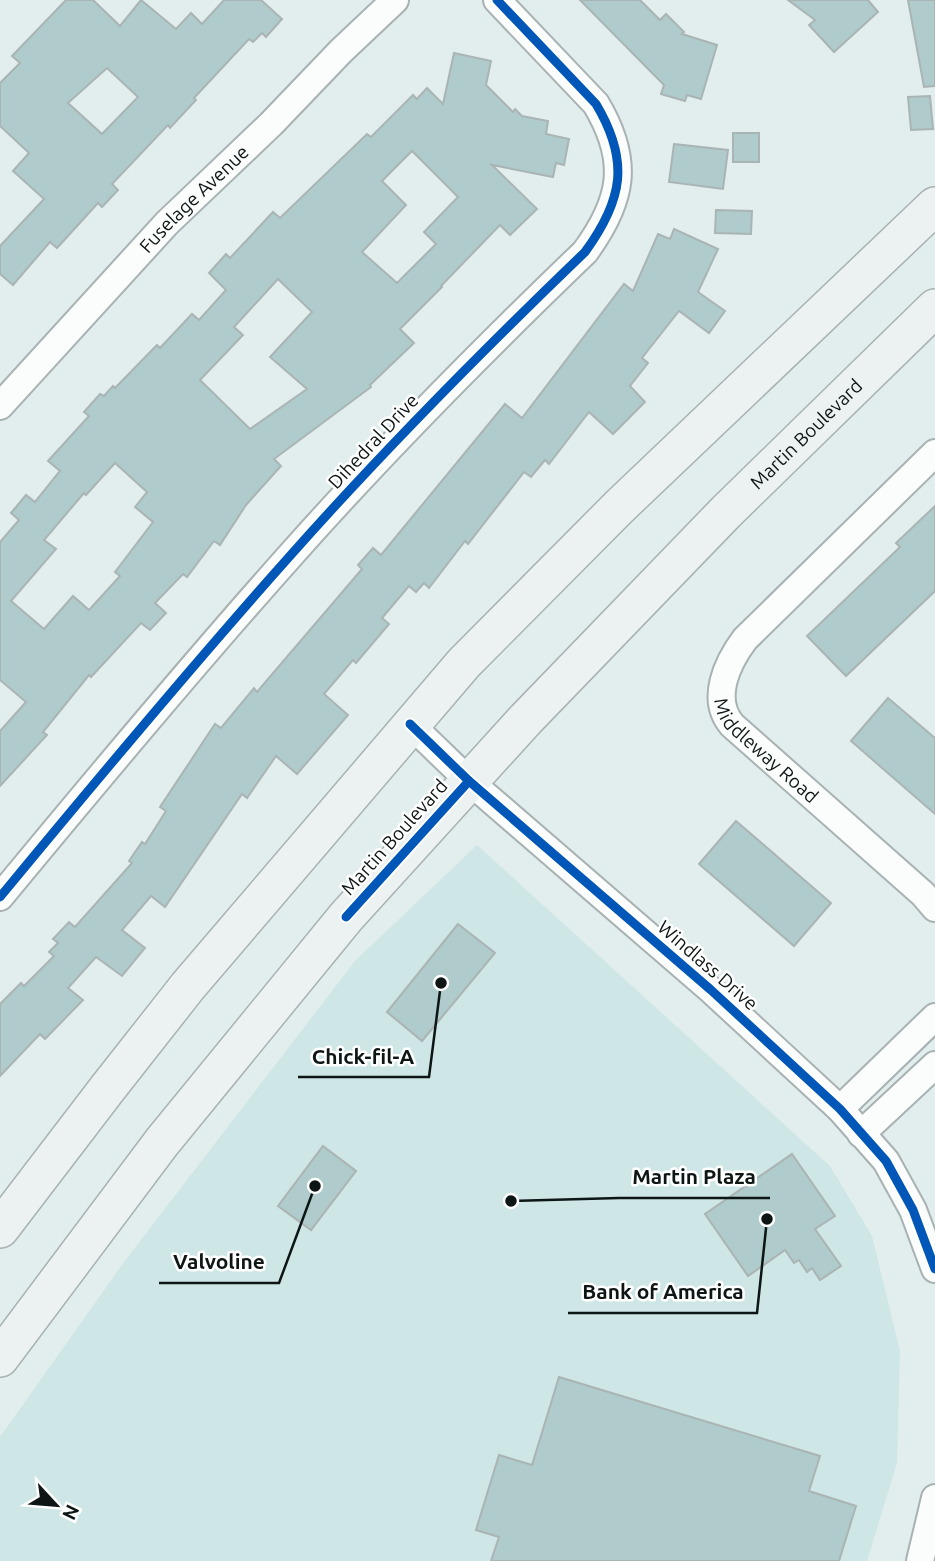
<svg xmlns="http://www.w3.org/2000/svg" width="935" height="1561" font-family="Ubuntu,sans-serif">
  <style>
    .built { fill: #cee6e5 }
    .building { fill: #afcbcb; stroke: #aab4b4; stroke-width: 2; fill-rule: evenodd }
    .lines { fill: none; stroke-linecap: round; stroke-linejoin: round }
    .street-casing { stroke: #a8b2b2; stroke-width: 30 }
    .secondary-casing { stroke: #a8b2b2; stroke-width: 40 }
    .street { stroke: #fbfcfc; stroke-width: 26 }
    .secondary { stroke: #ecf1f1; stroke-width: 37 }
    .cycleway-casing { stroke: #fff; stroke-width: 13 }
    .cycleway { stroke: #0057b8; stroke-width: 9 }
    .labels { text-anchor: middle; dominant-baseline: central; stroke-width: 5; stroke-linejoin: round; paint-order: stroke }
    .street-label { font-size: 19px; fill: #0d1515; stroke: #fff }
    .leader { fill: none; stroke: #0d1515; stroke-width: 2.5 }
    .callout-dot { fill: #0d1515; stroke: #fff; stroke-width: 2.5 }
    .callout-label { font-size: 21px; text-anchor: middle; font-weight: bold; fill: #0d1515; stroke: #fff; stroke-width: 5; stroke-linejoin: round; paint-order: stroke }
  </style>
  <rect width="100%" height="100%" fill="#e2eeee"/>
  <path class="built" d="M477,845L830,1166L872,1236L900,1351L897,1463L867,1561H0V1437L124,1262L355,961Z"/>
  <g class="building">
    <path d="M66,0H93L120,26L141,0L176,29L191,13L202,24L224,0H261L282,19L266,37L262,33L253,42L249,39L194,98L196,100L170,128L168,125L112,184L118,190L102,207L98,203L57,248L50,242L13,285L0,274V246L44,199L13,171L29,153L0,126V83L20,63L12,56ZM107,68L138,97L102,134L68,103Z"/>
    <path d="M580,0H640L660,20L666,14L684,32L682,34L717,45L701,99L687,95L685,101L661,94L664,85Z"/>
    <path d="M788,0H868L878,12L834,52L809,25L815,20Z"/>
    <path d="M908,0H935V86L924,87Z"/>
    <path d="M454,53L491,61L486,85L513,112L515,109L522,116L548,121L546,134L569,139L564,165L556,163L553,177L492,165L537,209L510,235L500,225L441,286L442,287L400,329L414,343L370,385L371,387L274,459L281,466L246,505L220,545L214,541L187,577L183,574L155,603L166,613L150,630L141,623L91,677L89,675L43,732L47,735L0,786V731L26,702L0,680V542L19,520L11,513L26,495L35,502L60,471L48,461L89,416L84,412L100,394L104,396L113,386L115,388L157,345L160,348L192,314L199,320L226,290L209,273L226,254L230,258L273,212L280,218L367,134L371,137L413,95L417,99L427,88L443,104ZM412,151L458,197L424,232L436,244L397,283L362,252L406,205L382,181ZM278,279L312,312L270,357L307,389L250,429L200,380L243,335L234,327ZM115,463L147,492L135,507L153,522L115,572L120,576L89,610L73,596L44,629L11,601L56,549L44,540L84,493L86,495Z"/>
    <path d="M930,96L933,129L911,130L908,97Z"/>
    <rect x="733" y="133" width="26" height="29"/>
    <path d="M674,144L728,150L723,189L669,182Z"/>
    <path d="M716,210L752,211L751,234L715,233Z"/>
    <path d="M674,229L718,249L698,292L725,311L709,333L679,311L642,358L648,363L630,386L645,402L613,434L589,412L549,464L545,460L531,477L524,472L468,544L465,541L429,588L424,583L416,592L409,586L382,618L389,624L356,663L353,660L324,694L348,715L297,774L276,756L247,798L242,794L165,907L151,896L122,930L145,948L122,976L96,957L68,988L83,1000L45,1039L40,1034L0,1076V1004L21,983L24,986L54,956L49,952L58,943L53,939L69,922L75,927L132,863L129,861L142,842L145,844L166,811L160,807L215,724L221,728L254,688L257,692L362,569L358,565L373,548L381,555L505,404L522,418L624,284L633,291L658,234L670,239Z"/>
    <path d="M935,506V591L846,676L807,636L900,547L896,543Z"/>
    <path d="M888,698L935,738V814L851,741Z"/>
    <path d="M736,821L831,903L794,946L699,864Z"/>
    <path d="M458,924L495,953L422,1041L387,1012Z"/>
    <path d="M323,1146L356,1171L311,1230L278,1206Z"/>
    <path d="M792,1154L835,1216L815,1229L841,1266L820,1280L812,1268L807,1272L799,1260L794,1263L785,1250L748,1276L705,1214Z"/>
    <path d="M559,1377L820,1456L809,1491L856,1506L839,1561H491L499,1537L476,1530L499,1455L532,1465Z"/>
  </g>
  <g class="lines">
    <g class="street-casing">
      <g id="street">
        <path id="s1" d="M0,406L167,223L271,124L341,51L395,0"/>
        <path id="s2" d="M935,453L745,639C727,663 710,699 732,725L923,894L935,908"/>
        <path d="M410,724L469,781L711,990L840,1109L886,1161L913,1210L935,1269"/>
        <path d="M0,897C95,782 190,668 289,557C383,451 483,350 585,252C623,200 630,161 596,104L497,0"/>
        <path d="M840,1109L935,1017"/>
        <path d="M861,1134L935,1065"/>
        <path d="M920,1561L935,1498"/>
      </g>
    </g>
    <g class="secondary-casing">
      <g id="secondary">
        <path d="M0,1229L107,1089L188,986L464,663L619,507L935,206"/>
        <path id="s3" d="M0,1358L162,1142L346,917L526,719L726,512L935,308"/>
      </g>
    </g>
    <use href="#street" class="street"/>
    <use href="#secondary" class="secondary"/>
    <g class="cycleway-casing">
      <g id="cycleway">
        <path d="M410,724L469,781L711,990L840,1109L886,1161L913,1210L935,1269"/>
        <path d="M0,897C95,782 190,668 289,557C383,451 483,350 585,252C623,200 630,161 596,104L497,0"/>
        <path d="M346,917L469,781"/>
      </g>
    </g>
    <use href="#cycleway" class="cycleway"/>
  </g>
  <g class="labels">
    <g class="street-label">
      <text stroke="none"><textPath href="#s1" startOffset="284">Fuselage Avenue</textPath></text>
      <text stroke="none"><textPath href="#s3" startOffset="1228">Martin Boulevard</textPath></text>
      <text transform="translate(373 441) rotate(-47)">Dihedral Drive</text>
      <text stroke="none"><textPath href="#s2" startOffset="401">Middleway Road</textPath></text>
      <text transform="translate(394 837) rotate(-48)">Martin Boulevard</text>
      <text transform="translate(708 965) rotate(41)">Windlass Drive</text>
    </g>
  </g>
  <path class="leader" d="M441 983L429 1077H298M511 1201L619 1198H770M315 1186L279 1283H159M767 1219L757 1313H568"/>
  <g class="callout-dot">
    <circle cx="441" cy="983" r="7"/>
    <circle cx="511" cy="1201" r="7"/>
    <circle cx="315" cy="1186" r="7"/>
    <circle cx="767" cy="1219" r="7"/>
  </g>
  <g class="callout-label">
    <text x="363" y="1064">Chick-fil-A</text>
    <text x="694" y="1184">Martin Plaza</text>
    <text x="219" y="1269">Valvoline</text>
    <text x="663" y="1299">Bank of America</text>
  </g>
  <g transform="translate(56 1505) rotate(116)" stroke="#ffffff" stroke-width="5" paint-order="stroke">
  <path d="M0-5L12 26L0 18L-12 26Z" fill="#0d1515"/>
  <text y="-10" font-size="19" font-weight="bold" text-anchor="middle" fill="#0d1515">N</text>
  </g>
</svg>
